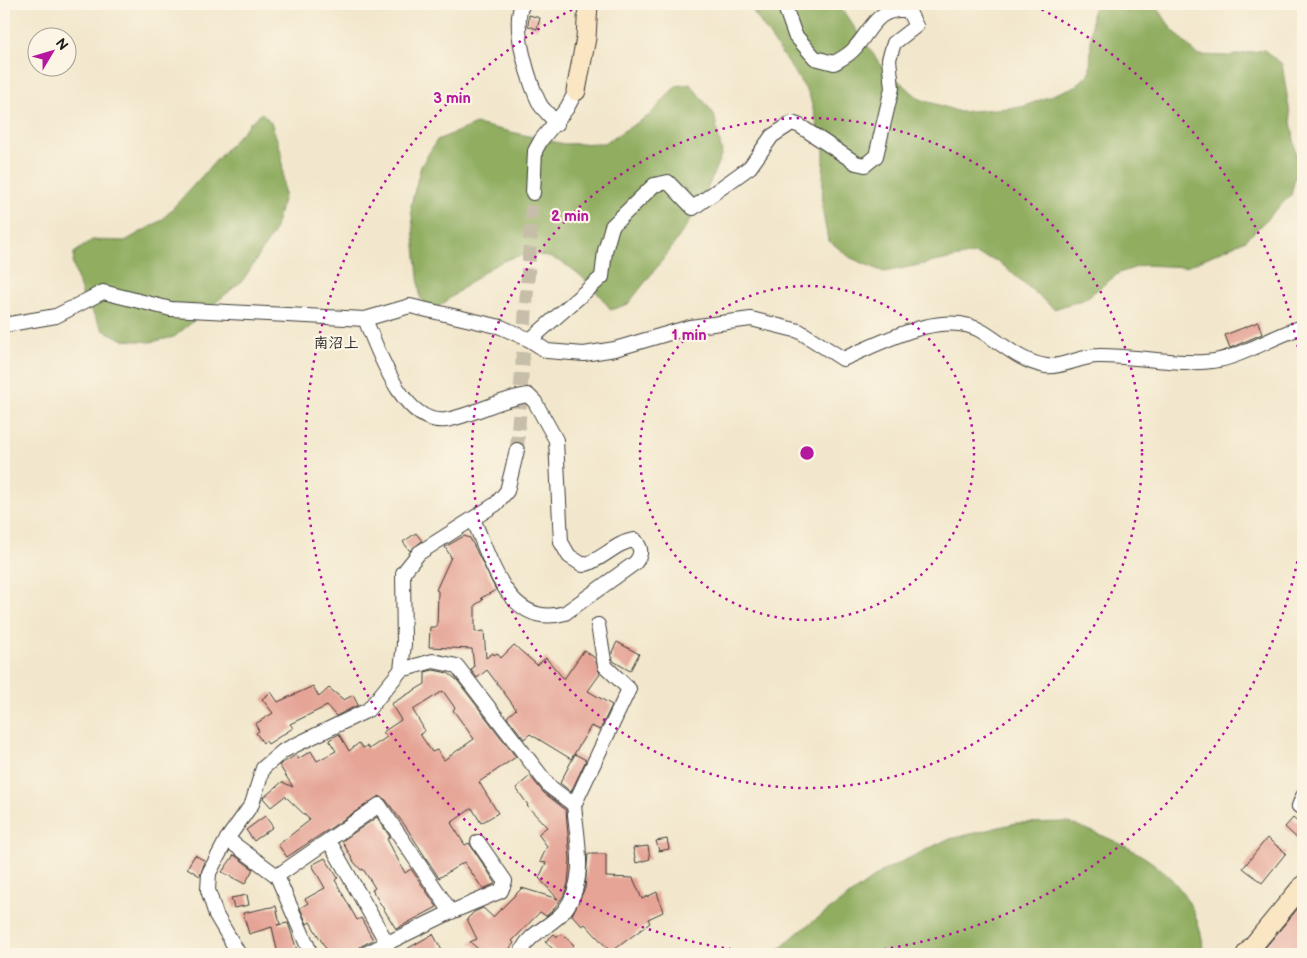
<svg xmlns="http://www.w3.org/2000/svg" width="1307" height="958" font-family="'Balsamiq Sans','Klee One',sans-serif">
  <style>
    .forest { fill: #90ad60; stroke: #56643e }
    .building { fill: #e5a496; fill-rule: evenodd }
    .lines { fill: none; stroke-linecap: round; stroke-linejoin: round }
    .street-tunnel { stroke: #c7bea9; stroke-width: 14; stroke-dasharray: 14 7; stroke-linecap: butt }
    .street-casing { stroke: #3c3a36; stroke-width: 16 }
    .secondary-casing { stroke: #3c3a36; stroke-width: 21 }
    .street { stroke: #fff; stroke-width: 14 }
    .secondary { stroke: #fbe6c4; stroke-width: 19 }
    .ring { fill: none; stroke: #b5179e; stroke-width: 2.5; stroke-dasharray: 2.5 5 }
    .labels { text-anchor: middle; dominant-baseline: central; stroke-width: 4.5; stroke-linejoin: round; paint-order: stroke }
    .quarter-label { font-size: 15px; font-weight: bold; fill: #1c1c1c; stroke: #fcf5e5 }
    .centre { fill: #b5179e; stroke: #fcf5e5; stroke-width: 2.5 }
    .ring-label { font-size: 15px; text-anchor: middle; font-weight: bold; fill: #b5179e; stroke: #fcf5e5; stroke-width: 4.5; stroke-linejoin: round; paint-order: stroke }
  </style>
  <rect width="100%" height="100%" fill="#fcf5e5"/>
  <filter id="ink" filterUnits="userSpaceOnUse"><feTurbulence type="fractalNoise" baseFrequency=".02" numOctaves="2"/><feDisplacementMap in="SourceGraphic" scale="10" xChannelSelector="R" yChannelSelector="G"/><feConvolveMatrix kernelMatrix="1 2 1 2 8 2 1 2 1" color-interpolation-filters="sRGB"/></filter>
  <filter id="wash" filterUnits="userSpaceOnUse"><feTurbulence type="fractalNoise" baseFrequency=".0096" numOctaves="4" result="noise"/><feDisplacementMap in="SourceGraphic" scale="20" xChannelSelector="R" yChannelSelector="G"/><feGaussianBlur stdDeviation="1.12" result="paint"/><feColorMatrix in="noise" values="0 0 0 0 0 0 0 0 0 0 0 0 0 0 0 0 0 1.4 0 .05"/><feComposite in="paint" operator="in"/></filter>
  <g filter="url(#wash)">
    <rect width="100%" height="100%" fill="#f2e7cc"/>
    <g class="forest">
      <path d="M748,4H838L883,68L920,99L960,112L1022,107L1076,86L1090,72L1092,11L1101,4H1155L1171,28L1197,55L1230,56L1264,50L1282,64L1298,165L1291,195L1246,240L1186,267L1143,265L1119,273L1085,299L1054,309L998,261L974,254L884,272L851,258L828,240L822,208L824,151L809,94Z"/>
      <path d="M690,84L714,114L722,153L701,204L668,253L628,304L611,310C577,264 539,234 484,272C465,285 449,301 429,313L420,297L411,205L421,166L437,140L476,124L564,144L604,143L650,115L676,86Z"/>
      <path d="M262,113L271,122L282,154L284,196L273,234L243,280L174,337L151,342L124,340L103,330L83,297L73,265L74,253L92,240L125,241L162,220L251,122Z"/>
      <path d="M1067,822C1119,841 1178,864 1197,921C1201,933 1204,942 1202,954H775L796,934L883,871L946,840L1016,823Z"/>
    </g>
    <g id="blocks">
      <g class="building">
        <path d="M529,15L540,18L537,29L528,26Z"/>
        <path d="M1258,322L1262,334L1230,348L1225,335Z"/>
        <path d="M416,533L422,541L410,551L403,542Z"/>
        <path d="M464,536L470,538L496,590L481,598L483,600L475,605V632L484,631L486,658L493,653L494,655L497,653L501,658L514,645L537,665L546,658L564,679L584,650L595,658L600,674L588,691L612,705L600,730L591,726L571,759L530,734L524,739L507,717L516,709L505,694L487,670L477,678L471,670L474,667L472,649L429,647L430,627H437L438,591L436,590L451,557L445,547Z"/>
        <path d="M617,642L639,654L630,671L613,661L612,652Z"/>
        <path d="M433,670L448,673L457,680L516,757L479,782L498,813L481,823L472,808L451,823L465,845L469,843L495,882L494,884L483,889L464,862L439,878L406,827L386,800L379,796L287,857L278,845L310,820L285,796L271,807L263,798L282,782L293,787L279,765L296,755L298,759L311,751L317,761L336,751L329,740L339,734L349,751L359,743L363,748L367,746L369,749L387,737L383,732L401,720L391,704L425,684V672ZM443,691L455,708L453,710L474,739L444,760L437,750L432,752L420,734L425,731L413,710Z"/>
        <path d="M313,686L319,697L329,688L344,700L353,695L358,705L336,716L327,706L290,724L293,728L268,744L266,741L263,743L256,733L259,731L255,724L273,713L262,699L271,692L278,702Z"/>
        <path d="M575,754L586,760L571,792L560,783Z"/>
        <path d="M530,776L544,793L566,810L570,860L568,884L564,895L553,910L546,916L540,912L512,941L514,943L510,948L512,954H484L470,942L477,939L467,919L474,912L483,908L493,917L522,888L558,899L539,878L546,863L540,862L547,846L538,834L547,827L527,806L528,805L516,788Z"/>
        <path d="M265,816L273,827L254,841L246,830Z"/>
        <path d="M377,817L390,837L387,839L405,873L411,869L437,907L396,929L372,890L375,888L363,869L361,870L354,862L342,841Z"/>
        <path d="M1293,818L1303,827V844L1285,827Z"/>
        <path d="M1267,838L1286,853L1262,883L1243,868Z"/>
        <path d="M667,839L669,849L659,851L656,841Z"/>
        <path d="M648,846L650,859L636,863L633,848Z"/>
        <path d="M588,854H606V877L633,878L642,899L657,892L663,912L648,919L650,923L611,952L585,924L582,926L572,915L585,888Z"/>
        <path d="M195,855L205,861L200,876L187,868Z"/>
        <path d="M234,855L253,869L245,884L222,872Z"/>
        <path d="M325,858L338,878L335,880L357,920L361,918L373,940L361,946L355,954H329L310,922L307,924L300,908L308,903L305,899L325,888L312,865Z"/>
        <path d="M247,895L249,905L234,908L231,898Z"/>
        <path d="M1303,902V954H1260Z"/>
        <path d="M276,906L280,924L277,925L288,923L298,953L278,954L272,927L249,934L243,913Z"/>
        <path d="M433,934L444,954H398Z"/>
        <path d="M554,934L557,937L562,934L574,945L566,954H559L545,942Z"/>
      </g>
    </g>
  </g>
  <g filter="url(#ink)">
    <use href="#blocks" fill-opacity="0" stroke="#3c3a36" stroke-width="1"/>
    <g class="lines">
      <path class="street-tunnel" d="M517,450L533,193"/>
      <g class="street-casing">
        <g id="street">
          <path d="M523,4C510,22 530,87 541,106C546,112 552,118 557,124"/>
          <path d="M533,193L535,151L541,140L567,108L576,91"/>
          <path d="M365,319C378,350 403,426 446,420C474,415 499,399 528,395L535,402L556,440L561,542L569,556L583,565C602,561 615,542 635,540C642,549 642,554 635,563L565,613C508,630 491,559 473,519"/>
          <path d="M4,325L56,316L103,292L171,309L365,319L410,306L501,327L530,340L547,351L584,354L615,349L690,327L751,319L799,331L843,359C881,343 944,307 983,332C1004,345 1021,362 1046,366C1060,368 1082,356 1098,356C1134,355 1186,367 1219,360C1248,354 1275,335 1303,327"/>
          <path d="M530,340L602,277L605,251L612,226L654,185L668,182L693,208L750,167L772,136L792,123L800,126L856,163L865,165L876,156L892,88L889,59L894,43L916,26L908,10C875,8 873,28 854,49C849,55 841,59 834,63L815,58L795,35L784,4"/>
          <path d="M401,670L433,661L457,666L549,786L574,805C577,840 588,881 564,911C551,927 527,933 521,954"/>
          <path d="M1303,796L1299,806L1303,809"/>
          <path d="M574,805L629,689L605,666L598,625"/>
          <path d="M227,839L277,876L311,954"/>
          <path d="M329,841L387,943"/>
          <path d="M277,876L379,805L451,912"/>
          <path d="M239,954L216,915L208,890L209,873L227,839L252,804L263,768L283,751L368,710L401,670L404,644L403,573L419,553L496,504L507,491L517,450"/>
          <path d="M365,954L451,912L501,891L505,881L478,842"/>
        </g>
      </g>
      <g class="secondary-casing">
        <g id="secondary">
          <path d="M576,91L586,38L588,4"/>
          <path d="M1246,954L1303,885"/>
        </g>
      </g>
      <use href="#street" class="street"/>
      <use href="#secondary" class="secondary"/>
    </g>
  </g>
  <g class="ring">
    <circle cx="807" cy="453" r="167"/>
    <circle cx="807" cy="453" r="335"/>
    <path d="M1303 532A502 502 0 0 1 838 954M776 954A502 502 0 0 1 579 6M1035 6A502 502 0 0 1 1303 374"/>
  </g>
  <g class="labels">
    <g class="quarter-label">
      <text x="336" y="343">南沼上</text>
    </g>
  </g>
  <circle cx="807" cy="453" r="8" class="centre"/>
  <g class="ring-label">
    <text x="452" y="103">3 min</text>
    <text x="570" y="221">2 min</text>
    <text x="689" y="340">1 min</text>
  </g>
  <rect width="1307" height="958" fill="none" stroke="#fcf5e5" stroke-width="20"/>
  <g transform="translate(52 52) rotate(52)"><circle r="24" fill="#fcf5e5" stroke="#a29e95"/>
  <path d="M0-4L9 19L0 12L-9 19Z" fill="#b5179e"/>
  <text y="-8" font-size="14" font-weight="bold" text-anchor="middle" fill="#1c1c1c">N</text>
  </g>
</svg>
